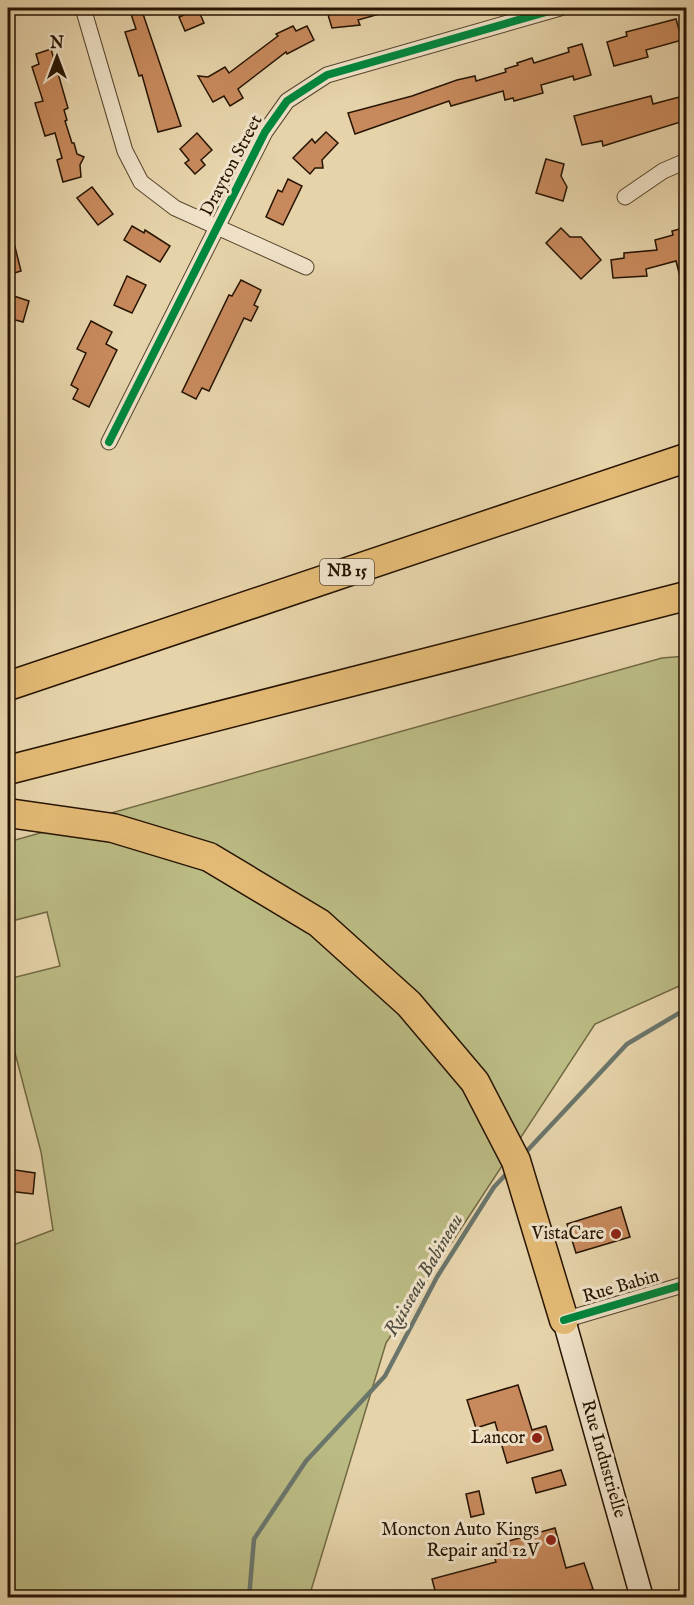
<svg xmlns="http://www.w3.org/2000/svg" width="694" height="1605" font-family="'IM FELL English',serif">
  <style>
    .green { fill: #bbbb84; stroke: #706843; stroke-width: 1.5 }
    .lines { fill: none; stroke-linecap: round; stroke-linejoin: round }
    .stream { stroke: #6a756b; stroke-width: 4.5 }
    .building { fill: #c88a5d; stroke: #261402; stroke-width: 1.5 }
    .street-casing { stroke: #56442c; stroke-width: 17 }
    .secondary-casing { stroke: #261402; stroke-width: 25 }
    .highway-casing { stroke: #261402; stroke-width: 31 }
    .street { stroke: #efe2c8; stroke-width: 15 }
    .secondary { stroke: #efe2c8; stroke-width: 22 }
    .highway { stroke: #e3ba75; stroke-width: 28 }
    .cycleway-casing { stroke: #efe2c8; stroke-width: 11 }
    .cycleway { stroke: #00873e; stroke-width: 8 }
    .poi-dot { fill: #8f2418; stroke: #efe2c8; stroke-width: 2 }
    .labels { text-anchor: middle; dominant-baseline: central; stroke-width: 6; stroke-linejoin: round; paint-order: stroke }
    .shield { fill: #efe2c8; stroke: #62523d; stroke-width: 1.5 }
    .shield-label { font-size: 16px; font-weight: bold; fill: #261402 }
    .street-label { font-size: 18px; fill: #261402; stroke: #efe2c8 }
    .poi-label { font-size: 18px; fill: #261402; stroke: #efe2c8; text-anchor: end }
    .water-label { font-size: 20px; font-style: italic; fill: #4e4d3f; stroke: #efe2c8 }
  </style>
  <rect width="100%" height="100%" fill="#e6d3aa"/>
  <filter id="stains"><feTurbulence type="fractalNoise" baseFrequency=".00333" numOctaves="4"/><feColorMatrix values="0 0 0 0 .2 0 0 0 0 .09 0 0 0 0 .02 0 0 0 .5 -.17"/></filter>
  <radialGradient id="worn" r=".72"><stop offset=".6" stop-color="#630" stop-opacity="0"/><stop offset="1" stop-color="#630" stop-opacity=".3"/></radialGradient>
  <path class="green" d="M686,656V983L595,1024L386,1343L309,1597H8V1247L53,1230L41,1152L14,1049L8,1050V979L60,966L47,912L8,922V842L662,658Z"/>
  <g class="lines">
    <g class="stream">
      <path d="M524,1154L627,1044L686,1009"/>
      <path d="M249,1598L254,1539L306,1461L385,1376L437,1277L494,1187L509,1171"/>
    </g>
  </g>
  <g class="building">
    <path d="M129,8H141L181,126L158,132L142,75L139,76L125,32L136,29Z"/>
    <path d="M326,8H390V11L358,20L360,25L332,28Z"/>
    <path d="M198,9L204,23L185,31L179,17Z"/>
    <path d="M676,19L682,40L646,50L648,57L614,66L607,42L627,36L626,32Z"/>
    <path d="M293,26L296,31L307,26L314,40L287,54L286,52L238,89L243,98L230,106L224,96L213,102L198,76L208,77L225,67L229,73L278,36L276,34Z"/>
    <path d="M582,44L591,75L574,80L573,76L541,85L543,93L514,101L513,98L505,100L503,91L451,106L449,101L355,134L348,113L412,96L457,80L475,76L476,81L506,72L505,69L518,65L517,63L532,58L534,63L569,52L568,48Z"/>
    <path d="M51,49L68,108L64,110L67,120L65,121L72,143H74L77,154L84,157L80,165L81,177L63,182L57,160L62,158L55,133L45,136L35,103L43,101L32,67L39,64L36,54Z"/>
    <path d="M687,95V120L603,146L602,141L582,145L574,116L651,96L653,104Z"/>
    <path d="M326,132L338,143L322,160L323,168H315L310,174L293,158L312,139L315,143Z"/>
    <path d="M197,133L212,150L201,160L205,165L195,174L185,163L189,160L180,149Z"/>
    <path d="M546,159L564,164L561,176L567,187L563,201L536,193Z"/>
    <path d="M288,179L302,186L283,225L266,217L278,190L282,192Z"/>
    <path d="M92,187L113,214L98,225L77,198Z"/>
    <path d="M132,226L144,233L145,230L170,246L160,262L124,240Z"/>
    <path d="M687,227V283L682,284L676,261L646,269L647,276L613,278L611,260L624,258V253L657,250L655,240L673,235L672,231Z"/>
    <path d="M561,228L570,237H581L601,260L581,279L546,243Z"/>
    <path d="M12,235L21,271L8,275V236Z"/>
    <path d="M127,276L146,285L132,313L114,305Z"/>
    <path d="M241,280L261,290L254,305L258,307L251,321L244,318L209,391L202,388L196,399L182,392L229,295L232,296Z"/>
    <path d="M8,294L29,301L23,322L8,318Z"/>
    <path d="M91,321L112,332L106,344L117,350L89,407L73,399L78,389L71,385L86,353L77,349Z"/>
    <path d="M8,1169L35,1173L33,1194L8,1191Z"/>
    <path d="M621,1207L630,1237L576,1253L567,1224Z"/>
    <path d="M518,1385L532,1430L546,1426L553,1450L507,1463L495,1422L476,1428L467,1400Z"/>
    <path d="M561,1470L566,1485L536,1493L532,1478Z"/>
    <path d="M479,1491L484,1514L471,1517L466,1494Z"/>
    <path d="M555,1528L566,1568L584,1563L593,1589L562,1598H437L432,1579L496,1562L491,1546Z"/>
  </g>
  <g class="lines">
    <g class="street-casing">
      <g id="street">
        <path d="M83,8L125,151L141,182L175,208L306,267"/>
        <path d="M625,197L663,171L686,161"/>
        <path d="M109,442L265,132L287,101L327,75L560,8"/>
        <path d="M564,1320L686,1284"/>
      </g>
    </g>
    <g class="secondary-casing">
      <path id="secondary" d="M564,1320L642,1598"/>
    </g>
    <g class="highway-casing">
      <g id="highway">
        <path d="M8,686L686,458"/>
        <path d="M8,770L686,596"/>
        <path d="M8,813L113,828L209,857L319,923L409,1004L475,1082L516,1161L564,1320"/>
      </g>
    </g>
    <use href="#street" class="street"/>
    <use href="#secondary" class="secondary"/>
    <use href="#highway" class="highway"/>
    <g class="cycleway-casing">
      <g id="cycleway">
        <path d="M109,442L265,132L287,101L327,75L560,8"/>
        <path d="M564,1320L686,1284"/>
      </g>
    </g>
    <use href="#cycleway" class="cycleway"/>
  </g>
  <g class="poi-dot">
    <circle cx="616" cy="1234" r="6"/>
    <circle cx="537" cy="1438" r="6"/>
    <circle cx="551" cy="1540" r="6"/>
  </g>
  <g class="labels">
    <rect class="shield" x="320" y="559" width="54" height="26" rx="4.5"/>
    <g class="shield-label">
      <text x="347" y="572">NB 15</text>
    </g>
    <g class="street-label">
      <text transform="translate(232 166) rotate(-62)">Drayton Street</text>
      <text transform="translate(621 1287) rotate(-16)">Rue Babin</text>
      <text transform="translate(603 1459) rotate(74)">Rue Industrielle</text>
    </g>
    <g class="poi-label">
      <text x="604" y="1234">VistaCare</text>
      <text x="525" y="1438">Lancor</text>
      <text x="539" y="1530">Moncton Auto Kings<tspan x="539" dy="21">Repair and 12V</tspan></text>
    </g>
    <g class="water-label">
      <text transform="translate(424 1275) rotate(-60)">Ruisseau Babineau</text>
    </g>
  </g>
  <rect width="694" height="1605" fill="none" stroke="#e6d3aa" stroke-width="30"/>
  <rect x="9" y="9" width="676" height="1587" fill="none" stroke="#261402" stroke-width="3"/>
  <rect x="15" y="15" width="664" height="1575" fill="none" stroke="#261402" stroke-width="1.5"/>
  <g transform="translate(57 57)" stroke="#efe2c8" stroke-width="4.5" paint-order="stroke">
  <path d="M0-4.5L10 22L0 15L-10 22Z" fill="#261402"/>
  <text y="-9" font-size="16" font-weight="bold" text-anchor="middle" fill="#261402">N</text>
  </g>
  <rect width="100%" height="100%" filter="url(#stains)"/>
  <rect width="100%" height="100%" fill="url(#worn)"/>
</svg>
